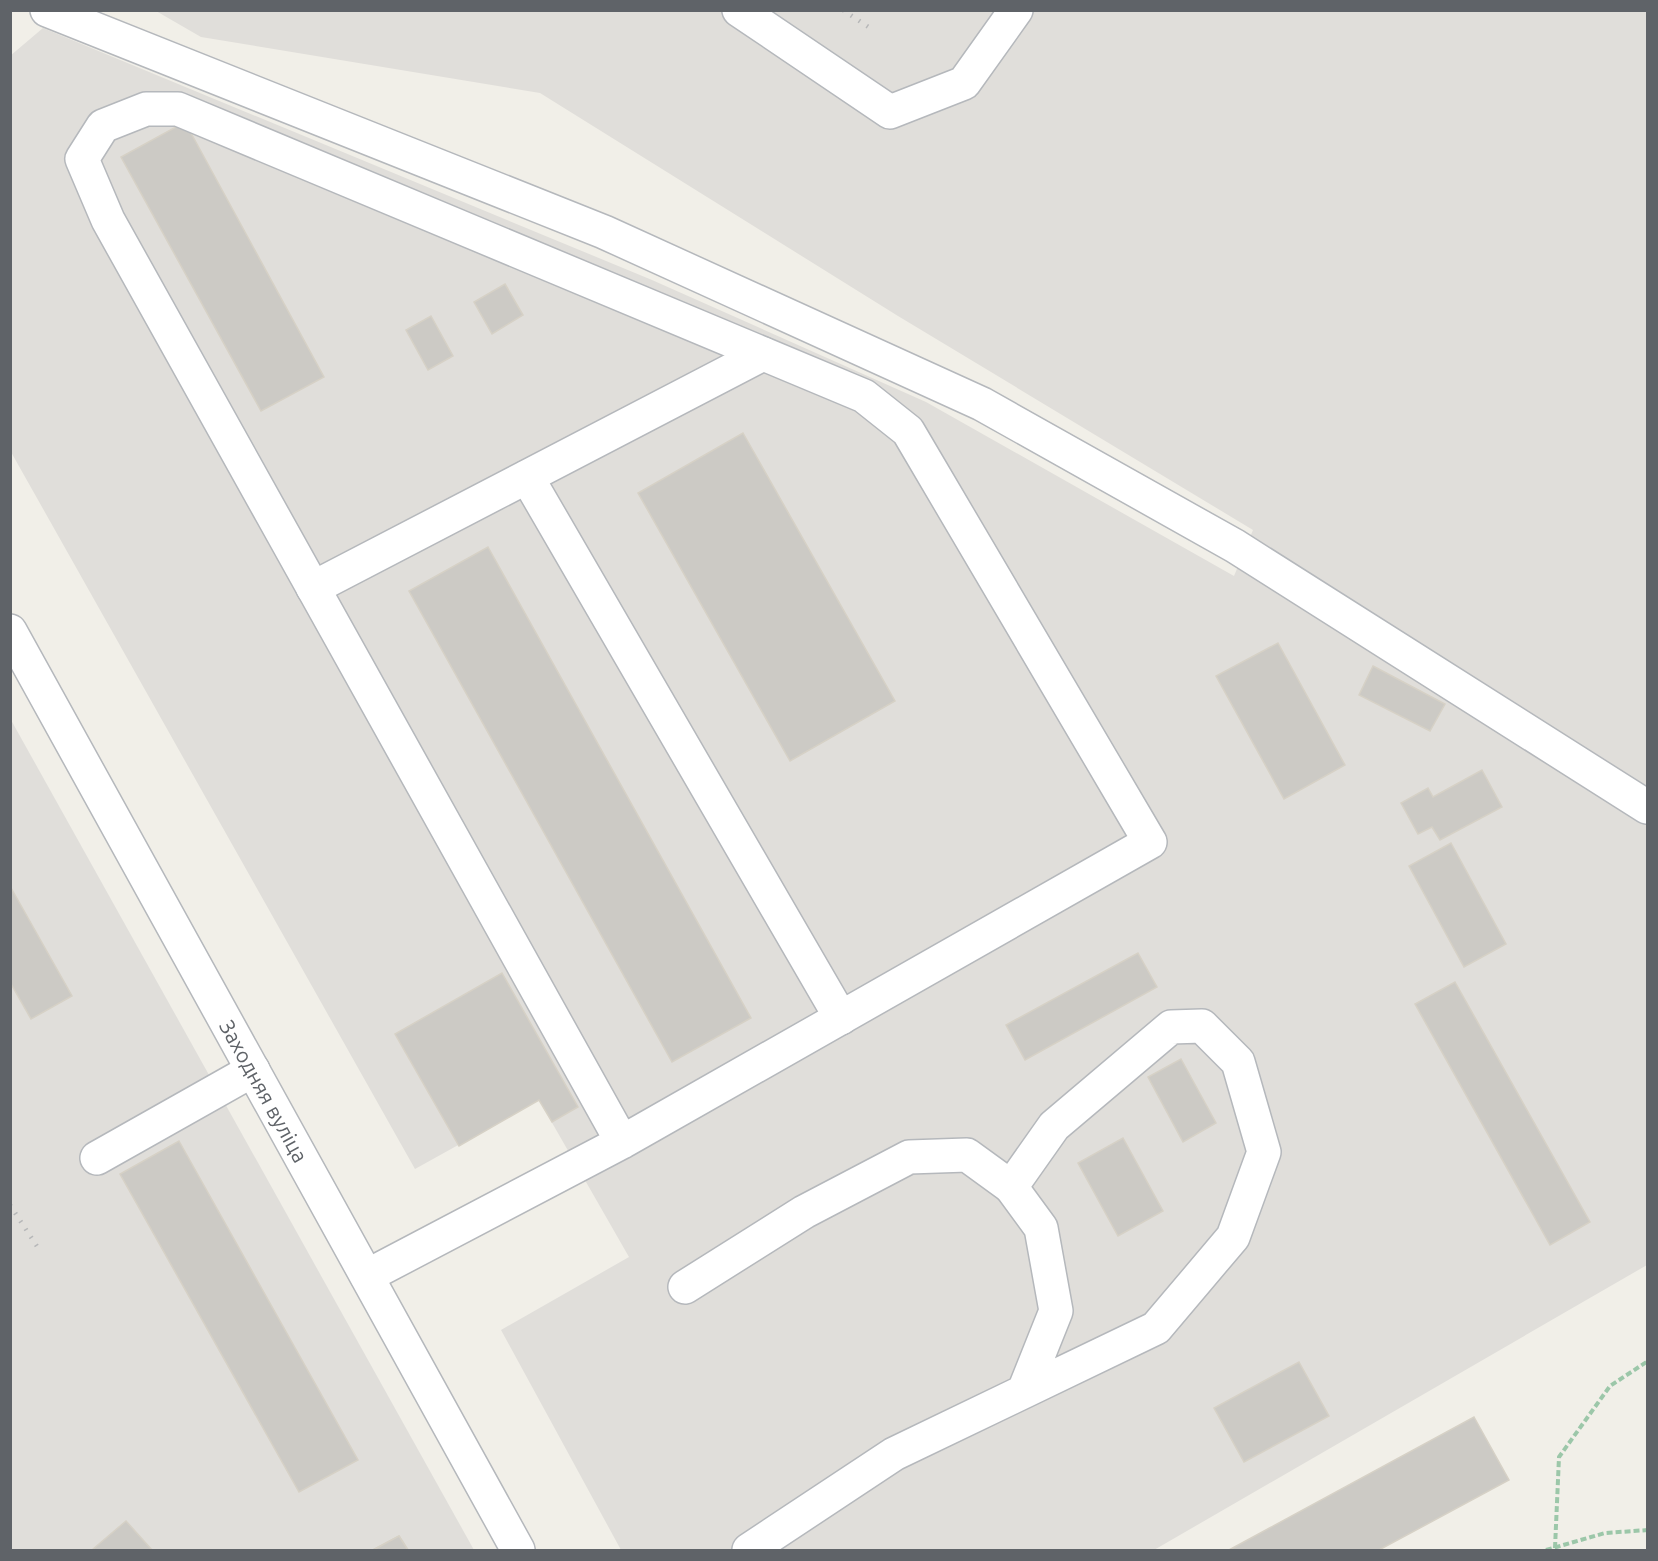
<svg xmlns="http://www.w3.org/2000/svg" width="1658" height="1561" font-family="Ubuntu,sans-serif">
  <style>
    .industrial { fill: #e0deda }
    .building { fill: #cccac5; stroke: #d6d1c6; stroke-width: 1.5 }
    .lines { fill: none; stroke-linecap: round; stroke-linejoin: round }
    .minor-casing { stroke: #b5b8bc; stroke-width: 36 }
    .path { stroke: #9cc7a9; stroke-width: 4; stroke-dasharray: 6 3; stroke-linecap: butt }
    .minor { stroke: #fff; stroke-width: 33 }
    .rail { stroke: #b6b7b8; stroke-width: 4.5; stroke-dasharray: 1.5 8; stroke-linecap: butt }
    .labels { text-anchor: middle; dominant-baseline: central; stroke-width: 4.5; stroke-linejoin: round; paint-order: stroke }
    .street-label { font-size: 21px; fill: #5f6368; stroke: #fff }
  </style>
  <rect width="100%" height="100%" fill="#f1efe8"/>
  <g class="industrial">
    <path d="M156,11H1647V1265L1154,1550H621L501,1330L629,1257L539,1100L415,1169L11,452L10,56L43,28L652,280L926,402L1234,576L1253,530L898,316L540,93L201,37Z"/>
    <path d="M11,720L474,1550H11Z"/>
  </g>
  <g class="building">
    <path d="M185,122L324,377L261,411L121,157Z"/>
    <path d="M505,284L523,315L492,334L474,302Z"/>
    <path d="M431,316L453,356L428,370L406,330Z"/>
    <path d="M743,433L895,701L790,761L638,493Z"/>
    <path d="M488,547L751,1018L672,1062L409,591Z"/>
    <path d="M1278,643L1345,765L1284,799L1216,676Z"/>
    <path d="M1373,666L1445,704L1430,731L1359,695Z"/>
    <path d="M1482,770L1502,807L1440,840L1432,827L1418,834L1401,803L1428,788L1433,797Z"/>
    <path d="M1451,843L1506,944L1464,967L1409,866Z"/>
    <path d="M10,886L72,996L31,1019L10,982Z"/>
    <path d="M1138,953L1157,987L1025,1060L1006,1025Z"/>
    <path d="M502,973L578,1107L552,1122L539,1100L459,1146L395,1034Z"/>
    <path d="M1455,982L1590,1222L1550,1245L1415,1004Z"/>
    <path d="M1181,1059L1216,1123L1183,1142L1148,1077Z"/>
    <path d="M1123,1138L1163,1211L1118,1236L1078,1163Z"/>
    <path d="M179,1141L358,1460L299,1492L120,1174Z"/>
    <path d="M1299,1362L1329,1416L1244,1462L1214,1408Z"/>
    <path d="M1474,1417L1509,1480L1379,1550H1229Z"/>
    <path d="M126,1521L152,1550H92Z"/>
    <path d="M399,1536L408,1550H373Z"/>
    <path d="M399,1536L408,1550H373Z"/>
  </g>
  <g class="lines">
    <g class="minor-casing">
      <g id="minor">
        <path d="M47,10L604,232L982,404L1235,546L1647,807"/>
        <path d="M739,10L890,112L964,83L1016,10"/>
        <path d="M527,477L841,1018"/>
        <path d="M313,588L763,354"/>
        <path d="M10,631L518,1550"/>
        <path d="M97,1158L253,1070"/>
        <path d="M367,1276L622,1142L1150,842L908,431L864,396L178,109H146L103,126L82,159L108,220L622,1142"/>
        <path d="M685,1287L804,1212L909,1157L967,1155L1011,1187"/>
        <path d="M749,1550L894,1454L1156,1328L1233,1237L1264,1152L1238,1062L1202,1026L1171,1027L1054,1126L1011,1187L1041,1228L1056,1311L1024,1391"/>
      </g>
    </g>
    <g class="path">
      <path d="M1555,1548L1559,1457L1610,1386L1648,1361"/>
      <path d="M1546,1550L1605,1533L1648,1530"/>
    </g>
    <use href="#minor" class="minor"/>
    <g class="rail">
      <path d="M843,10L873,30"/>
      <path d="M10,1205L40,1251"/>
    </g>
  </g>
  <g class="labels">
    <g class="street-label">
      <text transform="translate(264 1091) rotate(61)">Заходняя вуліца</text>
    </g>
  </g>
  <rect width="1658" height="1561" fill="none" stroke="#5f6368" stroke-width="24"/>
</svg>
